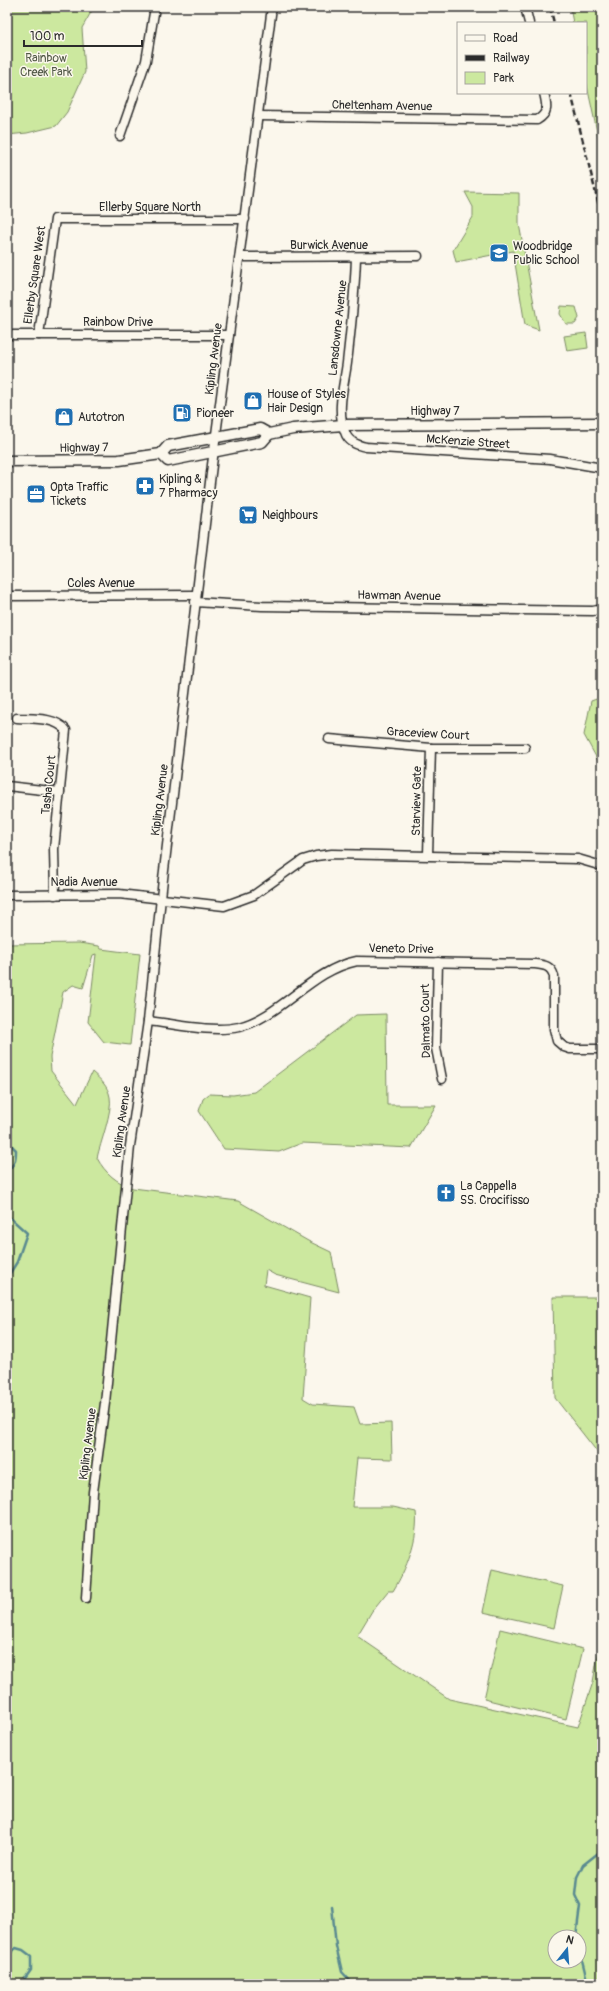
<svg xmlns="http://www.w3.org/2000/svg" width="609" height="1991" font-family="Pangolin,sans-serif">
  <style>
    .green { fill: #cce89f; stroke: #7c8a65; fill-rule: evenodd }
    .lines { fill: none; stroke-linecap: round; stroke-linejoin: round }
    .stream { stroke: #5a8a90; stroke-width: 2.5 }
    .minor-casing { stroke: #2b2b2b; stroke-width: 11 }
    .major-casing { stroke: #2b2b2b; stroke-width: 13 }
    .minor { stroke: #fbf7ec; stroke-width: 8 }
    .major { stroke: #fbf7ec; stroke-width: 10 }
    .rail { stroke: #2b2b2b; stroke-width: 2.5; stroke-dasharray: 6 3; stroke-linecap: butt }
    .labels { text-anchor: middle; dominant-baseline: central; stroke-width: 3; stroke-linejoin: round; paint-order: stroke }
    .park-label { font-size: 12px; fill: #535a48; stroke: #fbf7ec }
    .street-label { font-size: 12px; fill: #2b2b2b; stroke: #fbf7ec }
    .poi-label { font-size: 12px; fill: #2b2b2b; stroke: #fbf7ec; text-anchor: start }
  </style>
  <rect width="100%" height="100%" fill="#fbf7ec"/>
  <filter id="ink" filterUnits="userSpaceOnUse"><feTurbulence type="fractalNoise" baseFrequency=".025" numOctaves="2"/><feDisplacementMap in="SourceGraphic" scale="8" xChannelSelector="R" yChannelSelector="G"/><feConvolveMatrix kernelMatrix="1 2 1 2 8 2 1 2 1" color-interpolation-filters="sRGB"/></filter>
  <g filter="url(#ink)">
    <g class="green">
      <path d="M7,7H94L82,28L85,72L67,112L56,126L27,133L7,135Z"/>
      <path d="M570,7H602V155L586,81V23H573Z"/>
      <path d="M465,192L519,193V224L539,330L525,325L513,251L456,262L453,250L473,217V207Z"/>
      <path d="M561,306L576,307L579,318L575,324H566L560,314Z"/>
      <path d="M586,333L588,348L567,351L564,336Z"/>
      <path d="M602,697V768L584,735L591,701Z"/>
      <path d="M79,943L99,946L101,949L140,954L130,1045L104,1042L88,1022L96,954L93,955L83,988L73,985L63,992L50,1057L51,1071L77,1104L92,1072C100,1079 108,1086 110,1097C113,1110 100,1144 97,1158C105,1173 117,1183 133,1188L238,1201L308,1241L331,1252L339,1292L275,1275L266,1270L264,1285L310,1298L303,1398L313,1404L354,1407L360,1424L391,1423L392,1459L357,1458L352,1507H393L416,1512C419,1538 406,1570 393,1591H388L372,1611L357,1636L449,1699L578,1727L593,1682L602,1633V1984H7V944ZM555,1937H579V1961H555Z"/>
      <path d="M386,1014L387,1105H436L411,1148L302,1143L279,1152L224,1149L199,1111L203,1099L209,1094L233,1095L254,1092L356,1015Z"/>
      <path d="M553,1297H602V1456L598,1453L555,1398Z"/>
      <path d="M492,1570L563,1586L554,1628L483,1612Z"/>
      <path d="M500,1629L583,1649L566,1719L484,1699Z"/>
    </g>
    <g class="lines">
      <g class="stream">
        <path d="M7,1141L16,1150C16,1158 15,1166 7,1170"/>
        <path d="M7,1215L27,1233L17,1262L7,1278"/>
        <path d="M332,1906L336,1946L342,1972L353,1984"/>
        <path d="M576,1937L580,1906L575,1895L577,1877L583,1865L602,1850"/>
        <path d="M579,1948L588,1984"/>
        <path d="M7,1956L16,1948L23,1950L31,1956V1970L21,1984"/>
      </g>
      <g class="minor-casing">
        <g id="minor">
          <path d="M525,7L529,23"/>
          <path d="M258,116L537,120C549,113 547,106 544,93"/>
          <path d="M120,136L146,61L155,7"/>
          <path d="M240,257L418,256"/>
          <path d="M356,257C355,292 351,328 347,363C344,386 336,410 345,432C348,442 357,445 366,447L550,459L602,468"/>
          <path d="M7,335H229"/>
          <path d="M39,335L55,219H245"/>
          <path d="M7,596L196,595"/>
          <path d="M195,602L262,606L593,611L602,609"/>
          <path d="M17,718C34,719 55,717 66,730L54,849L55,895"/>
          <path d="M329,739L431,748H525"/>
          <path d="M7,786L60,792"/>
          <path d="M428,855L431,748"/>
          <path d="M7,895L119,894L224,906L254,895L303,860L316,856L332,854L578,859L602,866"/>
          <path d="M438,962L436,1048L442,1079"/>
          <path d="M148,1021C175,1024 212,1033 239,1027C282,1016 311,970 357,961L535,964C545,965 551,966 554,976V1029L557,1041L564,1047L570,1049H602"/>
          <path d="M86,1598L93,1492L105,1403L130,1146L148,1021L163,879L212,465L272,7"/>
        </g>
      </g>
      <g class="major-casing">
        <g id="major">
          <path d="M161,454L168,461L262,442L269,434"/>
          <path d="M7,461L119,460L161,454L168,446L260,429L269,434L293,429L343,425L602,423"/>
        </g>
      </g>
      <use href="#minor" class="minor"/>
      <use href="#major" class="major"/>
      <g class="rail">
        <path d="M550,7L554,23"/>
        <path d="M571,93L602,218"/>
      </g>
    </g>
  </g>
  <defs>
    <g id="school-square" transform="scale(1)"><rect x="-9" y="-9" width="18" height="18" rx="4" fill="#1f6fb2" stroke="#fbf7ec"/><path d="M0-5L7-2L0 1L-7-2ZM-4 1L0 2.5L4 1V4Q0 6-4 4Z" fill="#fff"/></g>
    <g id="shop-square" transform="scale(1)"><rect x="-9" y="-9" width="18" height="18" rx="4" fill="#1f6fb2" stroke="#fbf7ec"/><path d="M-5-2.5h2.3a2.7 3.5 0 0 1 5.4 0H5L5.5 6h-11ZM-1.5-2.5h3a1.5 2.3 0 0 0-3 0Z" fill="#fff"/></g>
    <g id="fuel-square" transform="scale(1)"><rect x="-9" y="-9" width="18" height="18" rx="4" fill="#1f6fb2" stroke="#fbf7ec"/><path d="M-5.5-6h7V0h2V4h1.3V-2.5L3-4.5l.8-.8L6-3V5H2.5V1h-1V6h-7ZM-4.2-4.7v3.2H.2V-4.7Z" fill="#fff"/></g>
    <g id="pharmacy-square" transform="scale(1)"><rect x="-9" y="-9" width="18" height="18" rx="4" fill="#1f6fb2" stroke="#fbf7ec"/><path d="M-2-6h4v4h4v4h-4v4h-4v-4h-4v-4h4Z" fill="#fff"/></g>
    <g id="office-square" transform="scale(1)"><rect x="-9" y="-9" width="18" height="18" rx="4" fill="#1f6fb2" stroke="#fbf7ec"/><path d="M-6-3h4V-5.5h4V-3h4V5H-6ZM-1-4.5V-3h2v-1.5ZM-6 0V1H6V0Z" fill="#fff"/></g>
    <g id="supermarket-square" transform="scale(1)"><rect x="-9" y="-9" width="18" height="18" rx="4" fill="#1f6fb2" stroke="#fbf7ec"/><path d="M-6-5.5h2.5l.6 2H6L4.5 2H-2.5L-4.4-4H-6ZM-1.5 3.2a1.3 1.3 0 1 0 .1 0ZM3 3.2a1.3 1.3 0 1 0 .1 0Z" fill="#fff"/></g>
    <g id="church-square" transform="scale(1)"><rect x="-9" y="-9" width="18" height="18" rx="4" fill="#1f6fb2" stroke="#fbf7ec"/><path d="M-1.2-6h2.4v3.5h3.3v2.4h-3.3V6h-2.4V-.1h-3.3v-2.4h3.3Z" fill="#fff"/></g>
  </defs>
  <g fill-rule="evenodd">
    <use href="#school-square" x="499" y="253"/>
    <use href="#shop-square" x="253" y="401"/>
    <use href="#fuel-square" x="182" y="413"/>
    <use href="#shop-square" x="64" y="417"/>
    <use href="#pharmacy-square" x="145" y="486"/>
    <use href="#office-square" x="36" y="494"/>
    <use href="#supermarket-square" x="248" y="515"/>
    <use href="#church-square" x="446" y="1193"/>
  </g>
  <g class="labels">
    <g class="park-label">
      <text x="46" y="58">Rainbow<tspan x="46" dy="14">Creek Park</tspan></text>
    </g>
    <g class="street-label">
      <text transform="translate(382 106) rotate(1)">Cheltenham Avenue</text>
      <text x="150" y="207">Ellerby Square North</text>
      <text x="329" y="245">Burwick Avenue</text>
      <text transform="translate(35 275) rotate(-82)">Ellerby Square West</text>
      <text x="118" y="322">Rainbow Drive</text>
      <text transform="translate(338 328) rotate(-84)">Lansdowne Avenue</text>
      <text transform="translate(214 359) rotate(-83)">Kipling Avenue</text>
      <text x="435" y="411">Highway 7</text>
      <text transform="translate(468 442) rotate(4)">McKenzie Street</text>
      <text transform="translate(84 448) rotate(-1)">Highway 7</text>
      <text x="101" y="583">Coles Avenue</text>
      <text transform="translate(399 596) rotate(1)">Hawman Avenue</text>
      <text transform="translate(428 734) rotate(3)">Graceview Court</text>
      <text transform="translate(49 785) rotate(-84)">Tasha Court</text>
      <text transform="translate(160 800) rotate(-83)">Kipling Avenue</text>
      <text transform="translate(417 801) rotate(-89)">Starview Gate</text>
      <text x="84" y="882">Nadia Avenue</text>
      <text transform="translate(401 949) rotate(1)">Veneto Drive</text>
      <text transform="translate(426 1021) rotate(-91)">Dalmato Court</text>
      <text transform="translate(122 1122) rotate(-82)">Kipling Avenue</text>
      <text transform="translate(88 1444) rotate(-83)">Kipling Avenue</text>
    </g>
    <g class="poi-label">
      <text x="513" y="246">Woodbridge<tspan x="513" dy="14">Public School</tspan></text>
      <text x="267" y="394">House of Styles<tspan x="267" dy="14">Hair Design</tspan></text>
      <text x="196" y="413">Pioneer</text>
      <text x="78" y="417">Autotron</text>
      <text x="159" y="479">Kipling &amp;<tspan x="159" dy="14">7 Pharmacy</tspan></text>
      <text x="50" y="487">Opta Traffic<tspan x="50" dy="14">Tickets</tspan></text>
      <text x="262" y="515">Neighbours</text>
      <text x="460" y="1186">La Cappella<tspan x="460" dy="14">SS. Crocifisso</tspan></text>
    </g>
  </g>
  <rect width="609" height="1991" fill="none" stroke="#fbf7ec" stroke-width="24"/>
  <rect x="12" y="12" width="585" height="1967" fill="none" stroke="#2b2b2b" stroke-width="1.5" filter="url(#ink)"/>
  <rect x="457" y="22" width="130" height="72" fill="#fbf7ec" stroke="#a8a59f"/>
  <rect x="465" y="35" width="20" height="6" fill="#fbf7ec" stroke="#a8a59f"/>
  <text x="493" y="42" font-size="12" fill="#2b2b2b">Road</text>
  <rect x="465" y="55" width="20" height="6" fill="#2b2b2b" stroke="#a8a59f"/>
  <text x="493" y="62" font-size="12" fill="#2b2b2b">Railway</text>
  <rect x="465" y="72" width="20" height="12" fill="#cce89f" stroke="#a8a59f"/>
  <text x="493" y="82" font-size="12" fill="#2b2b2b">Park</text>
  <g transform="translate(567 1949) rotate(17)"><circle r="19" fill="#fbf7ec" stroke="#a8a59f"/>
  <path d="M0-3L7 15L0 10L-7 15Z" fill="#1f6fb2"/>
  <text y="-6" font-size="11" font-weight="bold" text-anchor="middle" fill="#2b2b2b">N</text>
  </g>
  <path d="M24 40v6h118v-6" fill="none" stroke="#2b2b2b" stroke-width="2"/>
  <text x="30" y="40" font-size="12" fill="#2b2b2b" stroke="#fbf7ec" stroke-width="3" paint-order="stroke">100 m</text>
</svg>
